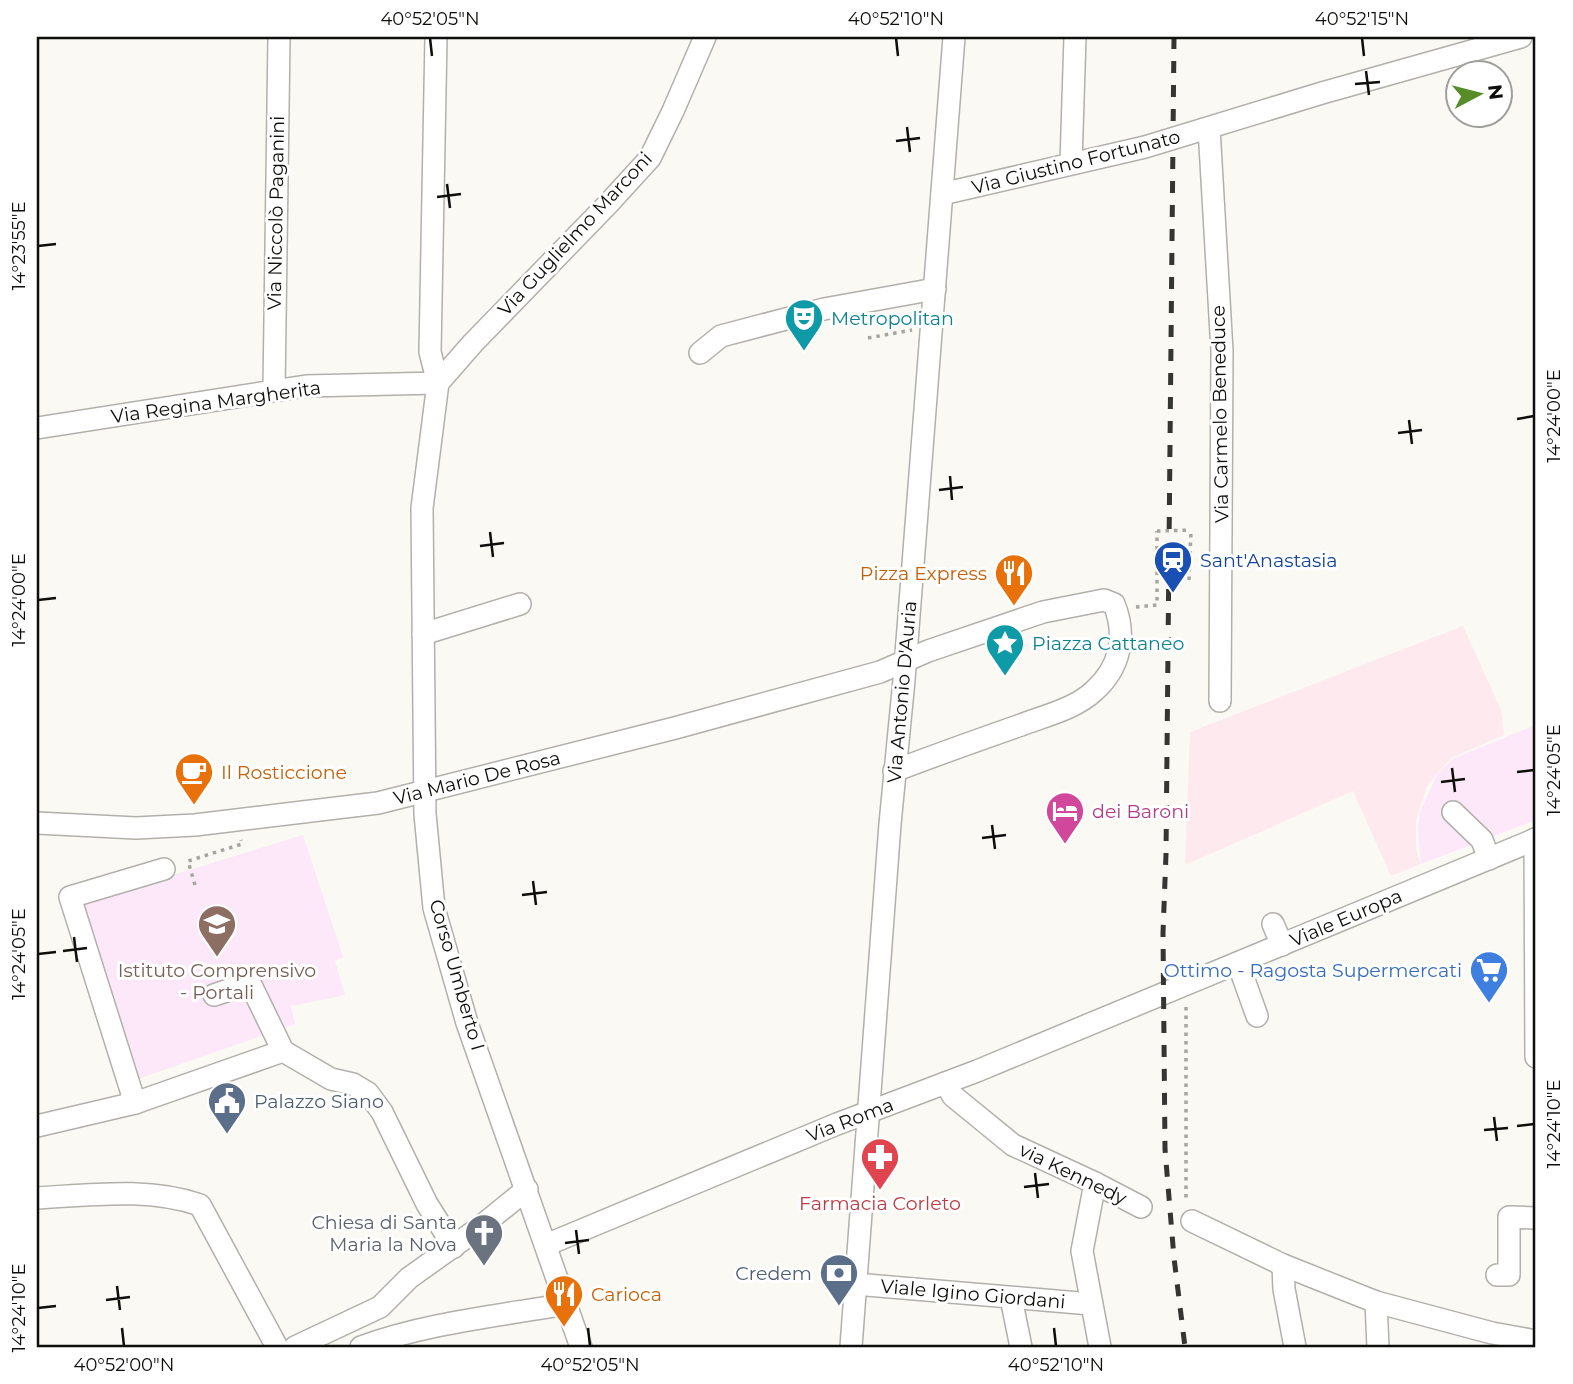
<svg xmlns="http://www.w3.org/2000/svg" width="1573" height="1384" font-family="Montserrat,sans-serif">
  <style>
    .commercial { fill: #fee9ef }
    .education { fill: #fce8f8 }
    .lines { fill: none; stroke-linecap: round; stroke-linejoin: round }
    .minor-casing { stroke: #b2b0ab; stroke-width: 24 }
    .path { stroke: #a6a5a0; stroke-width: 3.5; stroke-dasharray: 3.5 5; stroke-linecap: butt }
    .minor { stroke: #fff; stroke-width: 21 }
    .rail { stroke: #353532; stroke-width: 5; stroke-dasharray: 12 12; stroke-linecap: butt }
    .path-bridge { stroke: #a6a5a0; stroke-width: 3.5; stroke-dasharray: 3.5 5; stroke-linecap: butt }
    .ticks { fill: none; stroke: #0e0e0c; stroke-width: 2.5 }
    .labels { text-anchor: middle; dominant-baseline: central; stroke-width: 6; stroke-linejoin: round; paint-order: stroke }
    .street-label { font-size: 19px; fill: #0e0e0c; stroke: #fff }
    .culture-label { font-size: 19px; fill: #0d838f; stroke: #fff; text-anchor: start }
    .transit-label { font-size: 19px; fill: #164399; stroke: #fff; text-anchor: start }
    .food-label { font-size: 19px; fill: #c56008; stroke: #fff; text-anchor: start }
    .hotel-label { font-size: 19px; fill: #b23c85; stroke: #fff; text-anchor: start }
    .education-label { font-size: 19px; fill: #785e54; stroke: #fff }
    .shop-label { font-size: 19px; fill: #366cbe; stroke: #fff; text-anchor: end }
    .service-label { font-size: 19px; fill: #4e5e75; stroke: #fff; text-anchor: start }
    .health-label { font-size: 19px; fill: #be3a42; stroke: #fff }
    .worship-label { font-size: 19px; fill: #5b616d; stroke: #fff; text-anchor: end }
    .neatline { fill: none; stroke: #0e0e0c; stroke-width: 2.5 }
    .ticks-label { font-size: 18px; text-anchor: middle; fill: #0e0e0c }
  </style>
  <rect width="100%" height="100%" fill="#fbf9f3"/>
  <path class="commercial" d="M1463,626L1501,710L1504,735L1451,758L1427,786L1416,820V849L1421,864L1391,876L1353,791L1185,865L1190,732Z"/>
  <g class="education">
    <path d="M1536,725V820L1421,864L1418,830L1420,812L1437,775L1452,759Z"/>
    <path d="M303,835L343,957L335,961L345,995L291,1006L295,1024L132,1081L78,904Z"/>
  </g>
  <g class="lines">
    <g class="minor-casing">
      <g id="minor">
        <path d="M1209,128L1222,351L1220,701"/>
        <path d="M1071,163L1075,37"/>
        <path d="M942,194L1145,147L1322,93L1521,37"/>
        <path d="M700,353L721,336L824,309L935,289"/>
        <path d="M274,390L279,37"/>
        <path d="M37,428L306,386L438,383L430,352L436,37"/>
        <path d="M423,634L520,604"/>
        <path d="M1453,812L1482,840L1489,859"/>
        <path d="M37,823L136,828L195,825L378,803L675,728L880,672L928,651L1043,612L1104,600L1114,604C1127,636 1120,668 1094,691C1075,709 1044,716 1021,725C978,740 936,755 894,771"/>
        <path d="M1535,839L1536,1057"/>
        <path d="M1273,924L1282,945"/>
        <path d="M1238,963L1257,1016"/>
        <path d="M214,995L250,983L283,1051"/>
        <path d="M945,1083L953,1096L1013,1145L1095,1183L1141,1207"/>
        <path d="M135,1103L70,897L164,869"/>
        <path d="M37,1126L135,1103L283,1051L331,1079L353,1084L368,1093L382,1112L427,1204L454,1247"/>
        <path d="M1095,1183L1082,1251L1100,1347"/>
        <path d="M37,1198C91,1195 149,1187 200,1205L277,1347"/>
        <path d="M1192,1221L1283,1265L1376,1302L1492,1333L1536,1341"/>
        <path d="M546,1245L837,1124L977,1071L1536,839"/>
        <path d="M1283,1265L1284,1289L1295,1347"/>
        <path d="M1497,1275H1509V1217L1536,1218"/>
        <path d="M855,1284L1091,1304"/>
        <path d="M1011,1298L1021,1347"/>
        <path d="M1376,1302L1378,1347"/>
        <path d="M295,1347L380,1307L409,1278L479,1228L527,1189"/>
        <path d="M361,1347C426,1323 498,1316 566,1304"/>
        <path d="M581,1347L467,1023L434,908L425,814L422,508L438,383L473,343L608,204L650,158L673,111L705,37"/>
        <path d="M851,1347L890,824L904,680L954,37"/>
      </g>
    </g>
    <g class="path">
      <path d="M868,338L912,330"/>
      <path d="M1189,580L1191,530"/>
      <path d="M1136,607L1157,605V531"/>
      <path d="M195,885L188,861L242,844L241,840"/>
      <path d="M1186,1007V1202"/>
    </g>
    <use href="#minor" class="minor"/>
    <path class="rail" d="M1174,37L1166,854L1163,933L1165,1149L1174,1258L1185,1347"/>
    <path class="path-bridge" d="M1157,531L1191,530"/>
  </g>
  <path class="ticks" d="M430,38L432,56M896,38L898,56M1362,38L1364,56M1366,71L1369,95M1355,84L1380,82M907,127L910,152M896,141L920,138M447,184L450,208M437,197L461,194M38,246L56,244M1517,419L1534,416M1409,420L1412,444M1398,433L1422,430M950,476L952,500M939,490L963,487M490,532L493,557M480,546L504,543M38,600L56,598M1452,768L1455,792M1517,772L1534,770M1441,782L1465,779M992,825L995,849M982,838L1006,835M533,881L536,905M522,895L547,892M74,937L77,962M63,951L87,948M38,954L56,952M1494,1117L1497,1141M1517,1126L1534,1124M1484,1130L1508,1128M1035,1173L1038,1198M1024,1187L1049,1184M576,1230L579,1254M565,1243L589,1240M117,1286L120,1310M106,1300L130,1297M38,1308L56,1306M122,1328L124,1346M588,1328L590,1346M1054,1328L1056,1346"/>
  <defs>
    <g id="theatre-pin" transform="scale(2.0125)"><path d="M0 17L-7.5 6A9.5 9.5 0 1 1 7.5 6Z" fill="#0f9aa8" stroke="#fff"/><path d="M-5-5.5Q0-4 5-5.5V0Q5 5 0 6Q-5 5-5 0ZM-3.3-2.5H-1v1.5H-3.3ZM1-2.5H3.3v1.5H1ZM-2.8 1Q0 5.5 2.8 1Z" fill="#fff"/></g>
    <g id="station-pin" transform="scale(2.0125)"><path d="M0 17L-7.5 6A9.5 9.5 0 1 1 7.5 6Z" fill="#1a4fb4" stroke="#fff"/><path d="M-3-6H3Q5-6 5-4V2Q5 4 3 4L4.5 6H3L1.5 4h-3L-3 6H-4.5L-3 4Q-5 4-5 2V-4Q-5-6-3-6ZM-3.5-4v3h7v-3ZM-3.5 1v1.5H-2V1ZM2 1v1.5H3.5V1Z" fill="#fff"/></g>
    <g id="restaurant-pin" transform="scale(2.0125)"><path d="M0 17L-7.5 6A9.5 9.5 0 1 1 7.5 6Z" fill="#e8710a" stroke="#fff"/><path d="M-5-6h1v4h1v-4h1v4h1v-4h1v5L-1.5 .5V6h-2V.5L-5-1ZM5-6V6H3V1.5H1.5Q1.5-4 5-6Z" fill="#fff"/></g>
    <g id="sight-pin" transform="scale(2.0125)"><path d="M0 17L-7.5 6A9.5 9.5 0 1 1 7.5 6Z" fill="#0f9aa8" stroke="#fff"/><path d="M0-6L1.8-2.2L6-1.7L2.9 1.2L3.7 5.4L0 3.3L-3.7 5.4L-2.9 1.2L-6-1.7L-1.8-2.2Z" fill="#fff"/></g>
    <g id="cafe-pin" transform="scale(2.0125)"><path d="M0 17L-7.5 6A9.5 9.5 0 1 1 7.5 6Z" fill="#e8710a" stroke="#fff"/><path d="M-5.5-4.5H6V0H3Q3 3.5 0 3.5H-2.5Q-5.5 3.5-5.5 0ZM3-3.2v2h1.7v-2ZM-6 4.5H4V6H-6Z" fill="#fff"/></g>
    <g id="hotel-pin" transform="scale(2.0125)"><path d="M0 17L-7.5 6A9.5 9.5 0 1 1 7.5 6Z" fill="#d1479c" stroke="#fff"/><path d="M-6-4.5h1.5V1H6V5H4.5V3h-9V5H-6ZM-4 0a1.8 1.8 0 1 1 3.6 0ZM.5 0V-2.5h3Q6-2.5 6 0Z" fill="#fff"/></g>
    <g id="school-pin" transform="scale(2.0125)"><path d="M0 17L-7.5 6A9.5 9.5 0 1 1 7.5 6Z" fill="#8d6e63" stroke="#fff"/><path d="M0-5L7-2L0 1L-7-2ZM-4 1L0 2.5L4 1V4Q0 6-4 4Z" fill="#fff"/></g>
    <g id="supermarket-pin" transform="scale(2.0125)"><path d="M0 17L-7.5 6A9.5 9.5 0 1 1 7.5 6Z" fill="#3f7fe0" stroke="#fff"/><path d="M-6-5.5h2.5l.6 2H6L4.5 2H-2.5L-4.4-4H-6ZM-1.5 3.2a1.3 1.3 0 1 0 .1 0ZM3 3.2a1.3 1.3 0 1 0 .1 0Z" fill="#fff"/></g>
    <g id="civic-pin" transform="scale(2.0125)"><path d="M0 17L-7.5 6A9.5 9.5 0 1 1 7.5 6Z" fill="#5c6f8a" stroke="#fff"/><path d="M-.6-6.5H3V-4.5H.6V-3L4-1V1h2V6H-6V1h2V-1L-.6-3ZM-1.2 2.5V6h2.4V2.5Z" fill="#fff"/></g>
    <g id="pharmacy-pin" transform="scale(2.0125)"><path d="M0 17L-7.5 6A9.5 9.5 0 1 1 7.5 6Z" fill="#e0444e" stroke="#fff"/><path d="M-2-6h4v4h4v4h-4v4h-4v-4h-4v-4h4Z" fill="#fff"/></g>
    <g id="church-pin" transform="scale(2.0125)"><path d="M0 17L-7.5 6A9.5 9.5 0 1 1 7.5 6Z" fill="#6b7280" stroke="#fff"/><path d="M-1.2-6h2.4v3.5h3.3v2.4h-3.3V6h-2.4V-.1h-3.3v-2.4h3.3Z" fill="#fff"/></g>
    <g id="bank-pin" transform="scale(2.0125)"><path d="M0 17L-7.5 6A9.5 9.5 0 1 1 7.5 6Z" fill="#5c6f8a" stroke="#fff"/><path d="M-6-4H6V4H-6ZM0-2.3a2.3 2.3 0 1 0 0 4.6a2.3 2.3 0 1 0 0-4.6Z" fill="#fff"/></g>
  </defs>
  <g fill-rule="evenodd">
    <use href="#theatre-pin" x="804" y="318"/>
    <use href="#station-pin" x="1173" y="560"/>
    <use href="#restaurant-pin" x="1014" y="573"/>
    <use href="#sight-pin" x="1005" y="643"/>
    <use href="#cafe-pin" x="194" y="772"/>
    <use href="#hotel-pin" x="1065" y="811"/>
    <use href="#school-pin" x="217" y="924"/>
    <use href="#supermarket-pin" x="1489" y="970"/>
    <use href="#civic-pin" x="227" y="1101"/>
    <use href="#pharmacy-pin" x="880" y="1157"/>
    <use href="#church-pin" x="484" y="1233"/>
    <use href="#bank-pin" x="839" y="1273"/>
    <use href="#restaurant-pin" x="564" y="1294"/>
  </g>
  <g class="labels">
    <g class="street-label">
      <text transform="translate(1076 162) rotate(-14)">Via Giustino Fortunato</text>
      <text transform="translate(276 213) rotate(-89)">Via Niccolò Paganini</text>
      <text transform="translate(575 234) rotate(-47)">Via Guglielmo Marconi</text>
      <text transform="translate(216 402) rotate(-8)">Via Regina Margherita</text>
      <text transform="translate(1220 414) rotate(-91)">Via Carmelo Beneduce</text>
      <text transform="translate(902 692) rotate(-85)">Via Antonio D'Auria</text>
      <text transform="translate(477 778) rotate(-14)">Via Mario De Rosa</text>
      <text transform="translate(1346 918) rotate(-23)">Viale Europa</text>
      <text transform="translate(457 975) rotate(74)">Corso Umberto I</text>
      <text transform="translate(850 1120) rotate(-21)">Via Roma</text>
      <text transform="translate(1073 1174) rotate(26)">via Kennedy</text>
      <text transform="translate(973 1294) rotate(5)">Viale Igino Giordani</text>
    </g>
    <g class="culture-label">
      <text x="831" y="318">Metropolitan</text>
      <text x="1032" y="643">Piazza Cattaneo</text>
    </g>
    <g class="transit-label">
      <text x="1200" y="560">Sant'Anastasia</text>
    </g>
    <g class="food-label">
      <text x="987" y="573" text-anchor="end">Pizza Express</text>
      <text x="221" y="772">Il Rosticcione</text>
      <text x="591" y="1294">Carioca</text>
    </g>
    <g class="hotel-label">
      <text x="1092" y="811">dei Baroni</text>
    </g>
    <g class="education-label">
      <text x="217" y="970">Istituto Comprensivo<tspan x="217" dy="22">- Portali</tspan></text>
    </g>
    <g class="shop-label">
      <text x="1462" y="970">Ottimo - Ragosta Supermercati</text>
    </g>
    <g class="service-label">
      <text x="254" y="1101">Palazzo Siano</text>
      <text x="812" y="1273" text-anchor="end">Credem</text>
    </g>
    <g class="health-label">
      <text x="880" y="1203">Farmacia Corleto</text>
    </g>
    <g class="worship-label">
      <text x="457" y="1222">Chiesa di Santa<tspan x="457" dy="22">Maria la Nova</tspan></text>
    </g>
  </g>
  <rect width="1573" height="1384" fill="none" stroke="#ffffff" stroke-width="77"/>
  <g transform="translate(1479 94) rotate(83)"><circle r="33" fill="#ffffff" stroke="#9f9f9e" stroke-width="2"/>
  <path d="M0-5L12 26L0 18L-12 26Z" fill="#568d29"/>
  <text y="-10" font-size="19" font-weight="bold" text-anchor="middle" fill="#0e0e0c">N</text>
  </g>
  <rect x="38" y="38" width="1496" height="1308" class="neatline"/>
  <g class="ticks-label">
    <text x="430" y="25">40°52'05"N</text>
    <text x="896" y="25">40°52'10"N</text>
    <text x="1362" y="25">40°52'15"N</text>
    <text transform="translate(19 246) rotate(-90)" y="6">14°23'55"E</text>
    <text transform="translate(1554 416) rotate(-90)" y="6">14°24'00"E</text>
    <text transform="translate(19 600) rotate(-90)" y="6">14°24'00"E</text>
    <text transform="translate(1554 770) rotate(-90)" y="6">14°24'05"E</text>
    <text transform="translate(19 954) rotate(-90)" y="6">14°24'05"E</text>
    <text transform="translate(1554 1124) rotate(-90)" y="6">14°24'10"E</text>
    <text transform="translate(19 1308) rotate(-90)" y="6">14°24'10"E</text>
    <text x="124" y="1371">40°52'00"N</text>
    <text x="590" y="1371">40°52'05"N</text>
    <text x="1056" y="1371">40°52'10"N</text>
  </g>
</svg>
